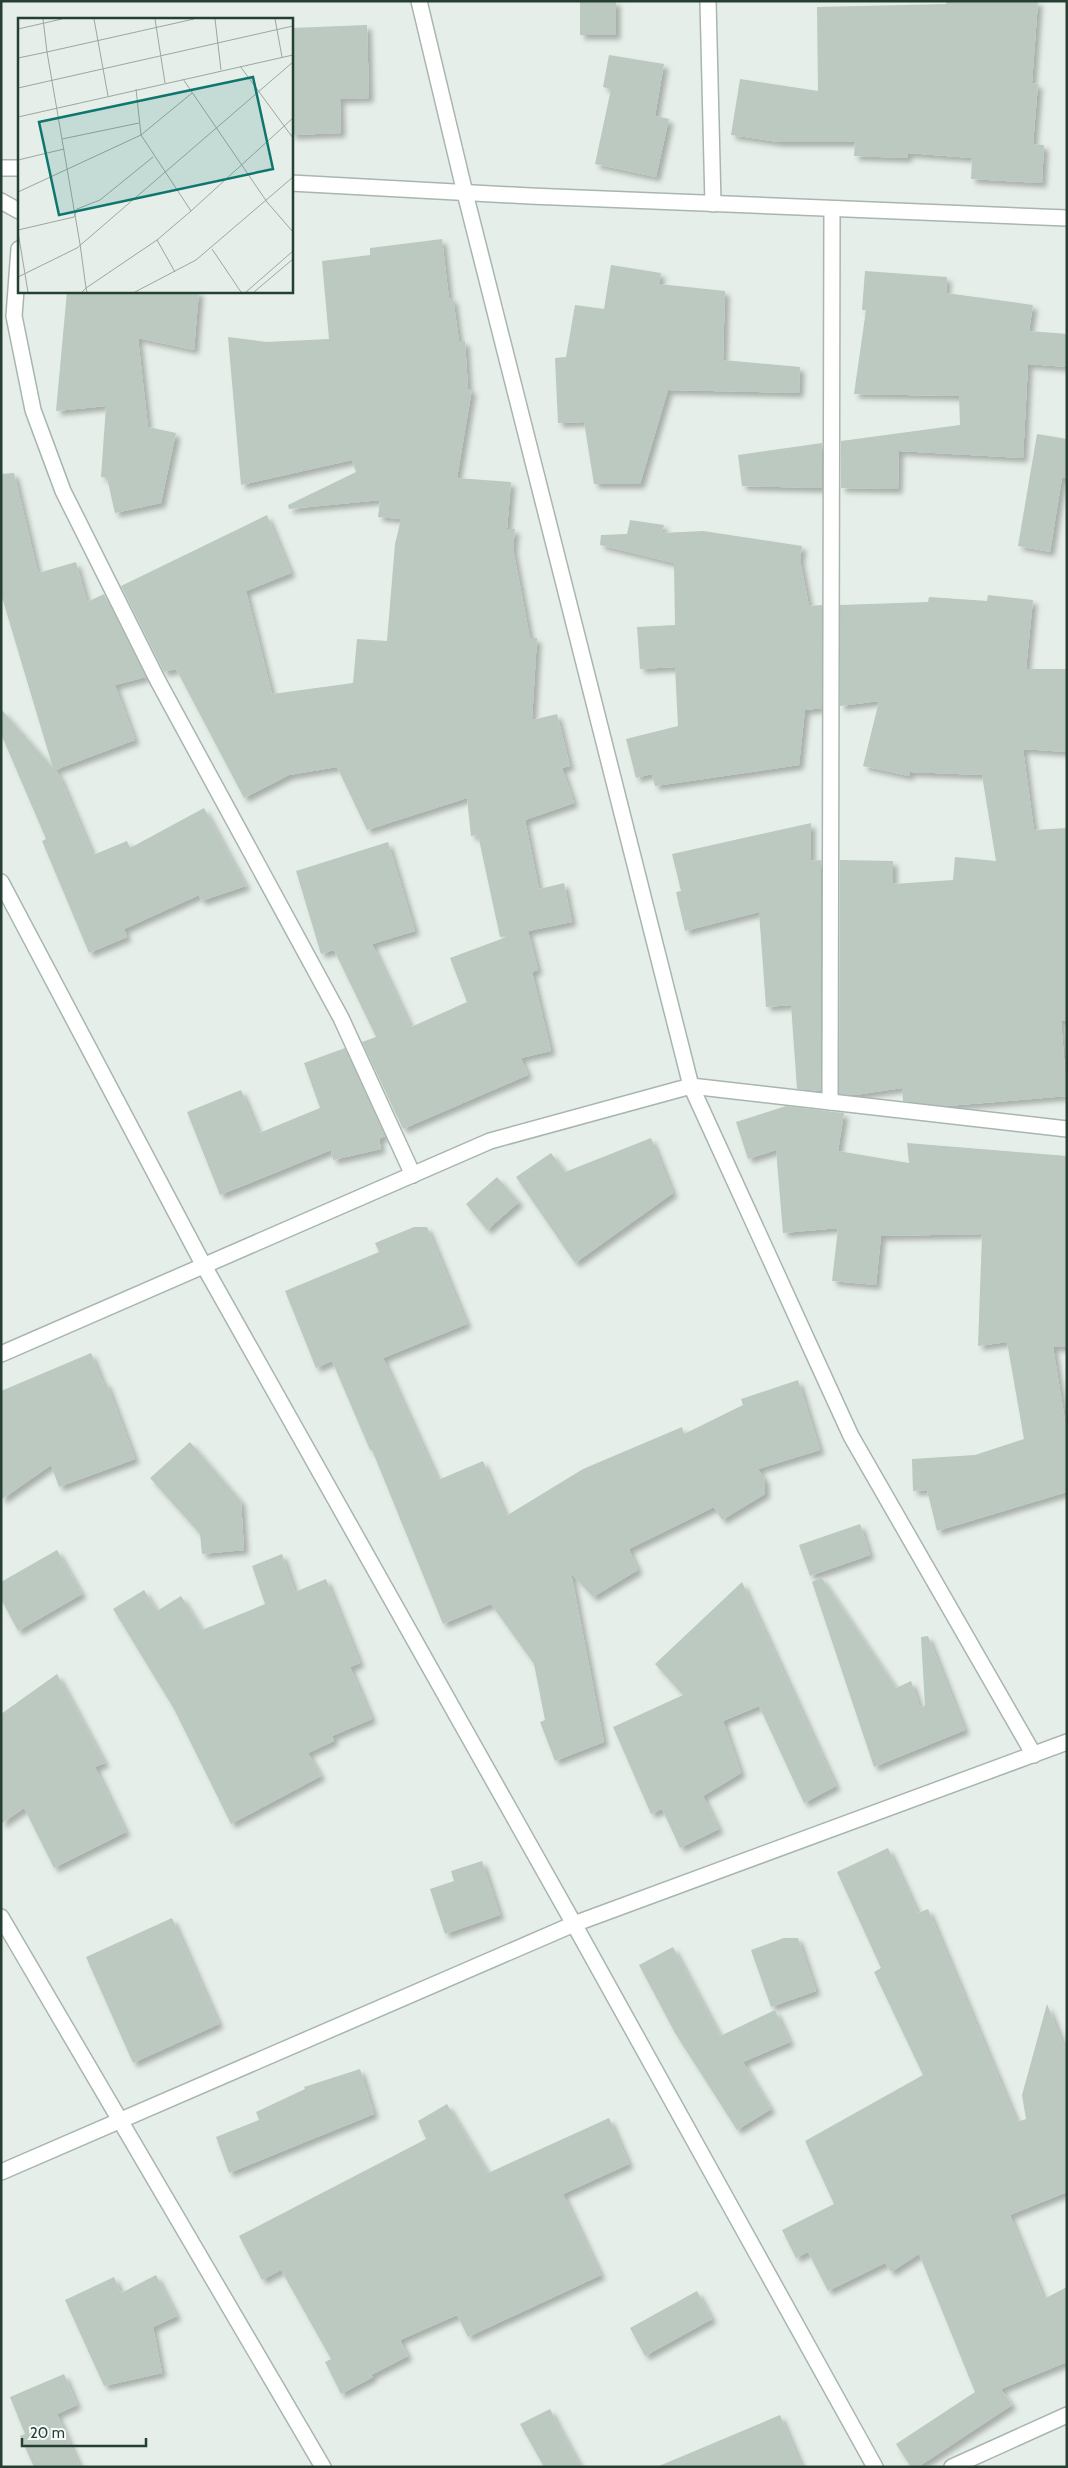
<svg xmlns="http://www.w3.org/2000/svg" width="1068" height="2468" font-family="Cabin,sans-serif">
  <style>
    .building { fill: #bbc9c1; filter: url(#shadow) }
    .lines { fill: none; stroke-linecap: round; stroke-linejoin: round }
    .minor-casing { stroke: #a8b6af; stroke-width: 18 }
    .minor { stroke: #fff; stroke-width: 15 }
    .inset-road { fill: none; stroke: #99a8a0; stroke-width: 1 }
    .view { fill: #0f766e; fill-opacity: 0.15; stroke: #0f766e; stroke-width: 2.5 }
    .inset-edge { fill: none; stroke: #254033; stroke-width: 2.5 }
  </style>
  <defs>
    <filter id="shadow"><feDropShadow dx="4.5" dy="4.5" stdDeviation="2.5" flood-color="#0004"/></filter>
  </defs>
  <rect width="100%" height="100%" fill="#e6eee9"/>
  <g class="building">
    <rect x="580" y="1" width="36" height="34"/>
    <path d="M947,1H1038L1032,83L1038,84L1033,144L1044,145L1042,183L971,179L972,158L908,153L907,158L854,156L855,142H779L731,135L740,79L818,91L817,7L946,4Z"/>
    <path d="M367,25L369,98L340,99L341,133L291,135V28Z"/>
    <path d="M609,55L664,64L655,116L669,119L656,177L595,164L611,89L603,87Z"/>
    <path d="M442,239L449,299L453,298L459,341H465L468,389H472L457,478L511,482L507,529H515L513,549L530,638H537L532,720L557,714L570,766L562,768L574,803L525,820L539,889L564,883L572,922L528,931L538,970L532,972L551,1051L521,1058L528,1075L403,1129L362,1042L376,1037L334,950L321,954L296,871L388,842L415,931L372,944L411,1027L467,1002L450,958L512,935L500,937L478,835L471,836L467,798L367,830L337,767L289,775L244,798L176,669L164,672L121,586L267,515L291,573L246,591L272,694L353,683L357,639L387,641L395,544L401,519L378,517L380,500L289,509L288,505L356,472L352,460L241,485L228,337L266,342L329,339L322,261L370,255V248Z"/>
    <path d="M611,265L661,273L659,284L725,291L723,360L800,367L799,393L668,390L640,484H594L584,422L558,423L555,358L566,357L575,305L604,309Z"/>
    <path d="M865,271L947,277L946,293L1033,305L1029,331L1067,334V367L1028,364L1023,458L899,451L898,489L841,488V441L960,425L959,396L854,394L866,310H862Z"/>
    <path d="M67,291H199L194,350L138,338L148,427L176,433L161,503L115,513L107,478L101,477L106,406L56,411Z"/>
    <path d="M1037,434L1067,439V478H1062L1050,552L1018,546Z"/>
    <path d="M822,443V488L742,486L738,455Z"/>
    <path d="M14,473L38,573L76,562L87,602L104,594L146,677L115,685L135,740L55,770L59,775L93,855L127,841L130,848L204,808L246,886L201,901L199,895L124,929L127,937L89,953L42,841L46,839L1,734V709L53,768L1,594V474Z"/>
    <path d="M630,520L664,525L662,533L703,531L802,546L800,560L809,606L822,605V708L805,710L799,765L655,786L652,774L636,778L626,739L678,726L675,667L640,669L637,627L675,625L674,563L600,545L601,535L627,534Z"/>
    <path d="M988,595L1033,600L1026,669H1067V752L1023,749L1034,830L1067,828V1021L1061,1020L1067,1096L947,1106L903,1101L902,1088L855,1095L839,1094L840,860L893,861V884L953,880L955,857L996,861L982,775L910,772L909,776L863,766L879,701L840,706V605L928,602L929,597L987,601Z"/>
    <path d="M811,823V861L821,860V1091L797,1089L791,1005L766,1007L759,912L685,931L676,892L681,891L672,854Z"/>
    <path d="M345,1048L385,1136L379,1139L381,1149L333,1160L331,1150L220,1195L187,1112L241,1090L259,1133L320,1108L304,1063Z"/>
    <path d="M786,1106L844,1113L838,1151L909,1163L907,1143L1067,1156V1347H1053L1067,1433V1492L937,1531L927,1490L913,1491L912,1459L975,1455L1024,1439L1007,1342L978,1346L982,1234L881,1236L876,1285L832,1281L838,1228L783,1233L776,1150L748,1159L736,1122Z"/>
    <path d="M651,1138L673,1193L575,1263L516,1177L551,1153L565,1172Z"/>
    <path d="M497,1177L519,1202L487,1230L466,1204Z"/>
    <path d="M414,1227H427L467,1324L383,1358L438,1480L483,1461L506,1516L583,1469L682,1427L684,1434L743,1405L741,1399L798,1380L820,1450L758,1469L765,1480V1494L722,1520L714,1507L629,1549L638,1570L593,1597L571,1573L604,1742L555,1761L540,1722L545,1720L534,1664L491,1604L443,1624L372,1450H370L332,1361L316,1368L285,1291L379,1252L375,1243Z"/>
    <path d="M91,1353L103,1383L106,1382L135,1459L59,1487L51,1465L1,1500V1391Z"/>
    <path d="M190,1442L241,1501L244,1550L202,1554L200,1534L150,1478Z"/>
    <path d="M860,1524L870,1555L810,1576L799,1545Z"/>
    <path d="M57,1550L82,1594L18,1631L1,1599V1582Z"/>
    <path d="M282,1554L295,1592L326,1579L360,1663L350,1667L372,1719L332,1736L334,1741L308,1753L321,1776L231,1824L174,1709L113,1609L144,1590L157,1611L181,1596L202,1630L265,1604L252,1566Z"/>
    <path d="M821,1577L896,1688L911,1681L920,1707L925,1706L921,1637L928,1636L965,1730L874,1767L812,1582Z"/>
    <path d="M742,1582L836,1786L804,1803L759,1706L723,1721L741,1773L703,1796L719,1829L680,1848L662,1809L651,1814L613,1727L683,1695L655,1664Z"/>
    <path d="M57,1674L105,1763L95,1767L126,1832L54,1868L24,1808L1,1824V1714Z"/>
    <path d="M888,1848L918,1913L928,1909L1017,2122L1026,2119L1022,2095L1047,2004L1067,2054V2192L1010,2215L1044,2299L1067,2287V2362L1001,2389L1012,2405L918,2467H911L896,2444L975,2392L919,2254L891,2272L885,2263L828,2291L808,2252L796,2258L782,2230L834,2204L805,2141L923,2075L874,1972L881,1968L837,1872Z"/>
    <path d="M482,1861L500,1915L445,1934L430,1889L454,1881L451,1871Z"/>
    <path d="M172,1918L219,2024L133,2063L86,1957Z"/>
    <path d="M784,1938H798L816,1991L771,2007L751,1950Z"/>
    <path d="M673,1947L720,2036L775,2010L790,2042L743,2062L771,2109L737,2130L675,2033L639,1965Z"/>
    <path d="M360,2069L374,2114L229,2173L216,2137L259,2120L256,2112L305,2089L304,2087Z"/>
    <path d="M447,2104L488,2173L609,2118L629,2164L563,2194L601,2275L468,2337L457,2315L400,2340L408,2356L371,2375L373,2377L341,2394L325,2362L331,2359L281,2270L262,2280L239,2236L426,2139L418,2121Z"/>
    <path d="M156,2275L177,2316L153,2327L162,2373L104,2386L65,2300L114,2277L121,2293Z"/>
    <path d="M697,2291L712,2319L645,2356L630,2328Z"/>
    <path d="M64,2374L77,2405L57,2414L80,2467H34L20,2436L25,2434L10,2397Z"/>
    <path d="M550,2409L557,2423L581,2467H544L520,2424Z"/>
    <path d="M780,2415L802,2467H659V2466Z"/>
  </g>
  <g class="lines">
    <g class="minor-casing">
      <g id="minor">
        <path d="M419,1L465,193L691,1086L851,1436L1034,1755"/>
        <path d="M708,1L713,204"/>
        <path d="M1,168H19"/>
        <path d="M291,183L530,196L1067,218"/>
        <path d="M1,201L19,211"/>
        <path d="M19,249L14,316L33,410L63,491L158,681L341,1018L413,1175"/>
        <path d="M1,882L204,1266L574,1924L875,2467"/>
        <path d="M830,1102L832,209"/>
        <path d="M1,1354L490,1141L691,1086L1067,1129"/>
        <path d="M1,1917L323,2467"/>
        <path d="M1,2172L574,1924L1067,1742"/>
        <path d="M952,2467L1067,2415"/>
      </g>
    </g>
    <use href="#minor" class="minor"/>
  </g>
  <g transform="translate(18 18)">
    <rect width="275" height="275" fill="#e6eee9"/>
    <path class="inset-road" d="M76,1L90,78M137,1L147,65M197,1L203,52M257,1L264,39M0,11L44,1M0,40L29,34L25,1M222,48L275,120M165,61L249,184L275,214M0,70L275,8M118,71L123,117L173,193M0,99L275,37M44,121L121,105M0,142L46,131M0,174L123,117L174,75M0,212L56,199L59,191L82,182L135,139M0,214L10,274M139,222L157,254M194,231L223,274M0,259L59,230L275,44M64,274L68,270L62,226L29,34L176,1M69,274L68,270L139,222L173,193L275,100M117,274L178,242L275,159M228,274L275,233M236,274L275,241"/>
    <path class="view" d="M235,59L255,151L41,197L21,104Z"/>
    <rect width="275" height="275" class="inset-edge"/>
  </g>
  <rect width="1068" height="2468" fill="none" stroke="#254033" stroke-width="5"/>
  <path d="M22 2438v8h124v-8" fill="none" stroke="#254033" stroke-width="2.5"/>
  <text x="30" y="2438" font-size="15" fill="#254033" stroke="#f6faf8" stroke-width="4" paint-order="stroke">20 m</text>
</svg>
